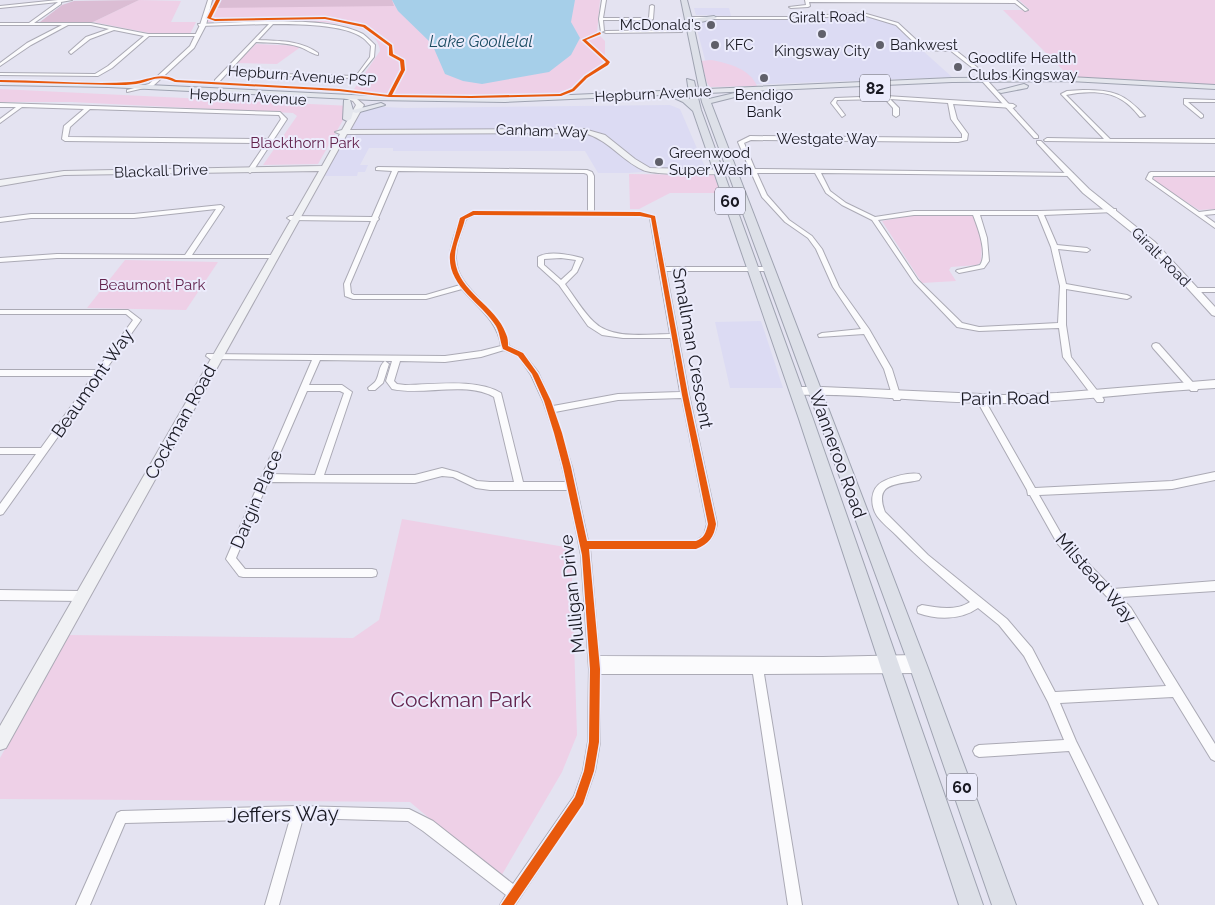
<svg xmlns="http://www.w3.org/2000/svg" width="1215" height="905" font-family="Raleway,sans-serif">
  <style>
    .built { fill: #dcdbf3 }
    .green { fill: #eed0e7 }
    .forest { fill: #dbbdd4 }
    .water { fill: #a6cfe9 }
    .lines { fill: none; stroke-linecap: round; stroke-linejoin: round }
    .minor-casing { stroke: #abaab5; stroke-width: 2 }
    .tertiary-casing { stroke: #abaab5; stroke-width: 2 }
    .secondary-casing { stroke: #abaab5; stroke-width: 2 }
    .primary-casing { stroke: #9fa3b1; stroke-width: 2 }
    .trunk-casing { stroke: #9fa3b1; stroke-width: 2 }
    .minor { fill: #fbfbfd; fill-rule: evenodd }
    .tertiary { fill: #fbfbfd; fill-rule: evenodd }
    .secondary { fill: #f0f1f4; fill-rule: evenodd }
    .primary { fill: #e4e6ed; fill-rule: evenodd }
    .trunk { fill: #dde0e8; fill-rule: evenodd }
    .cycleway-casing { stroke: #ececfc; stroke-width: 3 }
    .cycleway { fill: #e8590c; fill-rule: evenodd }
    .poi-dot { fill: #60606a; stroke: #ececfc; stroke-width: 2 }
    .labels { text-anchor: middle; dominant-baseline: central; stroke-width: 4; stroke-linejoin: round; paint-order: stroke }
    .far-street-label { font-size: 15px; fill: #191922; stroke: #ececfc }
    .far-poi-label { font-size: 15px; fill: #191922; stroke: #ececfc; text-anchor: start }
    .far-park-label { font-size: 15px; fill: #63234d; stroke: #ececfc }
    .far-water-label { font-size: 16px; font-style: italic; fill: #1b4c62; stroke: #ececfc }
    .shield { fill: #ececfc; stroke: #585863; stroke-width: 1 }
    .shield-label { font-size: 16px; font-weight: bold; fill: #191922 }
    .street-label { font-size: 18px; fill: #191922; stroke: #ececfc }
    .near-park-label { font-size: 21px; fill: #63234d; stroke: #ececfc }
    .near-street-label { font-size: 21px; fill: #191922; stroke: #ececfc }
  </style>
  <rect width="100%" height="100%" fill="#e4e3f1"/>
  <g class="built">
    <path d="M694,8H729L731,16L696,15Z"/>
    <path d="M864,16L893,24L952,77L712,86L695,22L732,19Z"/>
    <path d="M670,105L680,109L705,167L629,173H598L585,151H393V148H369L360,165H368L365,172H358L357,176H323L346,133H401V129H349L362,106L405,108Z"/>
    <path d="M761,321L783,388H730L715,322Z"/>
  </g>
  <g class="green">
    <path d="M139,0L181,1L171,22H196L190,34L149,33L93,22Z"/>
    <path d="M214,0H600L597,33L605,41V56L609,59L565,95L461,97L352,92L380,51C380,45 375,38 371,34C346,15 241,22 206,22L208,8Z"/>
    <path d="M1019,0H1215V86L1072,79L1003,10H1030Z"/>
    <path d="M256,44L302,46L277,64L237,63Z"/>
    <path d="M711,60C728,63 750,69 757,86L710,87L707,83L701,61Z"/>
    <path d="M0,89L351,106L318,164L263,165L297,116L293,113L71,102H0Z"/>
    <path d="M629,174L714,175L721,193H670L639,209H630Z"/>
    <path d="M1159,175L1215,176V209L1199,210L1155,182L1153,180L1155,176Z"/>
    <path d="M917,214L974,215L982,240L981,262L977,265L951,267L949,270L956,281L922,283L882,221Z"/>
    <path d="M125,260L218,262L186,310L87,308Z"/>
    <path d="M402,519L571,548L577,735L562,772L500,878L410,802L0,799V758L67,635L353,638L379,620Z"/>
  </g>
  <g class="forest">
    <path d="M139,0L93,22H40L62,5L74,1Z"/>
    <path d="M211,0H392L394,6L208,8Z"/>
  </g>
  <path class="water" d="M392,0H575L571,22L580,38L571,55L549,72L482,84L463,81L445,74L432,44L398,11Z"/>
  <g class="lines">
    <g class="minor-casing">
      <g id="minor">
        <path d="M58,0H72L61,2V4L34,23H91L148,34H198L200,35L198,36H149L112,68L98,76L0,75V73L95,74L108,66L144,36L114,30L90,39L71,54L69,52L86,37L109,29L91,25H68L31,45L0,66V63L27,43L62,25H0V23H29L58,2L0,8V6Z"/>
        <path d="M602,0H606L603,18H649L650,6L652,5L654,6L653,19L651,20H603L604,31L601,32L599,19Z"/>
        <path d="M805,0H1016L1028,10L1025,11L1015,3L809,2L810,6L808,7L791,8L789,7L806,5Z"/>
        <path d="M863,13L898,23L925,48L954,49L992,79L988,80L951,51L922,50L896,25L863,15L788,19H688L686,18L688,17H788Z"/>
        <path d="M265,21C295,22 336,20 363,34C367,37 371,41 375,45L374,57L357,78L278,76V74H280L356,76L370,57L371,46C368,43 366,40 363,38C345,24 296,24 273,24L258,40C279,41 300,40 318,53V55C312,54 306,49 300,47C286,42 270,43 256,42L219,82H215V80L269,24L199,26L198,24Z"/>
        <path d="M681,30L682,32L606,33L604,32L606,31Z"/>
        <path d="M1083,90C1113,90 1124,93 1145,116L1140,117C1135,111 1129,104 1122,100C1108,90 1082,91 1066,95L1110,139H1215V143L1045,141L1044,140L1047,138L1104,139L1061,94L1067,91Z"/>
        <path d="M886,96L1013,104L1016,106L1013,108L953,104L957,119L968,134L967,140L958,142L751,140L744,143L755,169L1073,173V175L1071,176L821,173L830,191L846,203L875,217L914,211H1040L1116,209V211L1114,212L1044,215L1057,245L1087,248L1090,250L1087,252L1058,249L1066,284L1127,295L1131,297L1127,299L1066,289V325L1071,357L1103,398L1104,400L1103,402H1097L1063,357L1059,328L979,331L957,327L914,282L872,220L842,205L826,193L815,173H757L767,195L789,220L812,236L822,249L839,287L869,329L892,369L901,398L900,400H894L893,398L884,369L864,334L819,337L818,335L822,333L861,329L833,287L816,249L808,238L785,222L762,197L751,172L749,171L750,170L738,142L750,136L962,138V134L951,119L948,103L890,99L899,108V115L896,117L893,115V108L885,99L837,100L836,103L845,115L842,117L831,103L835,98ZM914,215H973C978,228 988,254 980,265L957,270L956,271L959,273L984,268L989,261L987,238L980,215H1038L1051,247L1060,286L1058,323L979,327L962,323L918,280L878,220Z"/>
        <path d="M1184,99L1215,100V102H1188L1203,115V117L1201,118L1184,104Z"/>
        <path d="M0,103L280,112L287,119L253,171L250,173L247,171L266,143L65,141L62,139L64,126L84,109L22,107L0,123V119L16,107H0ZM90,109L279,115L281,119L268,139L68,137L70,127Z"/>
        <path d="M378,167L587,170L592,172L594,176V212H640L655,216L665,267H769L772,269L769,271H666L689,395L717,524C714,538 709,544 696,549H590L599,656L823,657L915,655L919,656L920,660L919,663L923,664L925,668L923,672L919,673L764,674L802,905H788L753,674H600V742L595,771L585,800L515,905H500L506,895L423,831L408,821L303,818L279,905H265L290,819L125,823L90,905H76L117,813L121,811L298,806L409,809L433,821L513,884L574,796L583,771L588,742L589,669L581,555L568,490H490L476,488L453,477L442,476L415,483L268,482L236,558L245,569H372L376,570L377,573L376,576L372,577H243L239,576L226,559L312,360L210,359L206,356L207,354L445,356L481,351L501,346C498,321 477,307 462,289L426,299H353L345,296L344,284L371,221L290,220L287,218L290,216L372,217L392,171L376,170V168ZM398,171L584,173L587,174L588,176V212H471L460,218C452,245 442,260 460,285L426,295H354L351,293L350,284L377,221L379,219L378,218ZM474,215L640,216L650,218L670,334C647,334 612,340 594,322C584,313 573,295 565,284L577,272L583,259L582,258C570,255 549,250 538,257V266L559,285L588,326L602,335L623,338H671L680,392L618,394L553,406L538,372L523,353L509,346C504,307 454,291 456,256C456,243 462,231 466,219ZM561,258L576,260L572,270L561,280L544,265V259ZM504,350L518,356L531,375L543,401L554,433L566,482H523L501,393C475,378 434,385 405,385L397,384L394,381L400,361L445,362L481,357ZM320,360L392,361L386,381L392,389C423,396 467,381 494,397L514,482H490L477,481L457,472L442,468L415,475H324L352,392L342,385H309ZM307,391H340L344,393L315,475L271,474ZM682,398L707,524L704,535L696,541H588L572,467L555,412L618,400Z"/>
        <path d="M1215,172V176H1153L1152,179L1199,212L1215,210V214L1204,215L1215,223V228L1146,179L1149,173L1151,172Z"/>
        <path d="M221,205L224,207L192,255H273L275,256V258H57L0,262V258L57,254L185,255L216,209L134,218H31L0,222V218L31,214H134Z"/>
        <rect x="1192" y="288" width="23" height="4"/>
        <path d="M0,310H128L141,320L3,514L0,515V504L36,454H0V448H41L93,376H0V370H97L133,320L126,314H0Z"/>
        <path d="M1156,343L1159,344L1197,387L1198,389L1197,391H1191L1153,348L1152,346L1153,344Z"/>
        <path d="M385,361L389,364L383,383L375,390H369L368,388C370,386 373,384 375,382C380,375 378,366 385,361Z"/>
        <path d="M980,396L983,397L1035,488L1172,481L1215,472V480L1172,489L1039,495L1063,537L1113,589L1215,581V591L1121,597L1131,608L1215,744V761L1211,759L1173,697L1060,703L1076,741L1158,905H1144L1069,751L979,757L975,755L973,751L975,747L979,745L1064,740L1048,702L1024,656L999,625L978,608C961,620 937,620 918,613L917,610L918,607L922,605C938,608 956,611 970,602C945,580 919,559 896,535C890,529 882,523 877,516C870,505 870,489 882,482C891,477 909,472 919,474L921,477L919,480C899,485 873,481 885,512L928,555L1007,619L1032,648L1055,692L1166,686L1123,614L1057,543L1030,495H1028L1027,490L976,399Z"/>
        <path d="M0,590L81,591L85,593L86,596L85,599L81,601L0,600Z"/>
      </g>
    </g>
    <g class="tertiary-casing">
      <g id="tertiary">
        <path d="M208,0H212L206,25L194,48L153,86L127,92V90L149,84L190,46L200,25Z"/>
        <path d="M982,79H986L1038,136V138H1034L982,81Z"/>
        <path d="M1037,141H1041L1089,189L1155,242L1215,307V316L1212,315L1149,246L1083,193L1037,143Z"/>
        <path d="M1215,380V388C1145,391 1076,402 1006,403C936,404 866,393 796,395L791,391L796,387H822L1004,395L1057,393Z"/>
      </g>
    </g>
    <g class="secondary-casing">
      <path id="secondary" d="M346,95L357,99L364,105L350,130L584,129L605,135L635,159L650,168L733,170L737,172L733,174C715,174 657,176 643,170C621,160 608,139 584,133L347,134L6,748L0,750V726L319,171L64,175L0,186V180L64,171L322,166L340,134L335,132L342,130L356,105L353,101L344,98V96Z"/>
    </g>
    <g class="primary-casing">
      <g id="primary">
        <path d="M1070,77L1215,85V89L1070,81L952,82L505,102L372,100L108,87L0,85V81L108,83L372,96L505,98L952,78Z"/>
        <path d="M1024,84L1028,86L1027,88L1001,93L997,91Z"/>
        <path d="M344,100H350L353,110L381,103L385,105L356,113L353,112L351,119L347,121L343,119Z"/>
      </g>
    </g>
    <g class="trunk-casing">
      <g id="trunk">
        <path d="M681,0H687L692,19L714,16L717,18L693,24L709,99L743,91L747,94L711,103L928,668L1016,905H992L910,668L702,102Z"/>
        <path d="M687,79L694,81L701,110L813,419L983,905H959L799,419L693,111L683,102L672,97L676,94L690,99Z"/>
      </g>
    </g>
    <use href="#minor" class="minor"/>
    <use href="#tertiary" class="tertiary"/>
    <use href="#secondary" class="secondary"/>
    <use href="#primary" class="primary"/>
    <use href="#trunk" class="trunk"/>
    <g class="cycleway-casing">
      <g id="cycleway">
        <path d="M216,0H220L211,18L215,19L325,17L365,25L392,45L393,54L404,60L405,70L392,95L471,96L560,94L572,89L585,76L605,63L606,62L582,40L600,32L601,34L586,40L610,62L608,65L587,78L574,91L561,96L471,98L389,97L339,91L175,82C157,74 153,81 136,84C129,85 122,85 115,85L0,82V80C44,80 88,85 131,82C147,81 160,71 176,80L339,89L388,95L401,70L400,61L389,55V46L363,27L325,19L215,21L207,18Z"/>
        <path d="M473,211L640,212L655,216L688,395L716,524C714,537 709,544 696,549H589L600,669L599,742L594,771L583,804L514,905H501L575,797L584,771L589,742L590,669L582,555L563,467L554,433L544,401L532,374L518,356L503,349C500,341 500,333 496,326C481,302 447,286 450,254L460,218ZM474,215L640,216L651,218L682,395L708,524C706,533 704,538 696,541H587L571,467L562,433L551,401L538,374L523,353L508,346C508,342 508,338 506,334C496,305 458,292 455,260C454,246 462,232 465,219Z"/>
      </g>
    </g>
    <use href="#cycleway" class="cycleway"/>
  </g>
  <g class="poi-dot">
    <circle cx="711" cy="25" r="5"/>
    <circle cx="822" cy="34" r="5"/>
    <circle cx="715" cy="45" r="5"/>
    <circle cx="880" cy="45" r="5"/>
    <circle cx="958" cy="67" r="5"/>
    <circle cx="764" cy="78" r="5"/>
    <circle cx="659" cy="162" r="5"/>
  </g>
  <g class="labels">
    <g class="far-street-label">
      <text transform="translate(827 17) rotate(-1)">Giralt Road</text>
      <text transform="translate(302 76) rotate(4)">Hepburn Avenue PSP</text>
      <text transform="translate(653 94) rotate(-3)">Hepburn Avenue</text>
      <text transform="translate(248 97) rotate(3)">Hepburn Avenue</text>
      <text transform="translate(542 131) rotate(2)">Canham Way</text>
      <text x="827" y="139">Westgate Way</text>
      <text transform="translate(161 171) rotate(-2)">Blackall Drive</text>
      <text transform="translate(1161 257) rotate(45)">Giralt Road</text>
    </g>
    <g class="far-poi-label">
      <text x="701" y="25" text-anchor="end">McDonald's</text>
      <text x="725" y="45">KFC</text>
      <text x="890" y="45">Bankwest</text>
      <text x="822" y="51" text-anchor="middle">Kingsway City</text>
      <text x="968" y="58">Goodlife Health<tspan x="968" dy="17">Clubs Kingsway</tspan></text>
      <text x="764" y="95" text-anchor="middle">Bendigo<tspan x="764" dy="17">Bank</tspan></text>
      <text x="669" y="153">Greenwood<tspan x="669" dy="17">Super Wash</tspan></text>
    </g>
    <g class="far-park-label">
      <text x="305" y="143">Blackthorn Park</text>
      <text x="152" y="285">Beaumont Park</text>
    </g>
    <g class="far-water-label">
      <text x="481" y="41">Lake Goollelal</text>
    </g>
    <g class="shield">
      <rect x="860" y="74.5" width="30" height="27" rx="4"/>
      <rect x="715" y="187.5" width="30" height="27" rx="4"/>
      <rect x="947" y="773.5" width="30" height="27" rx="4"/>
    </g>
    <g class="shield-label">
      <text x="875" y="88">82</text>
      <text x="730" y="201">60</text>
      <text x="962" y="787">60</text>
    </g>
    <g class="street-label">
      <text transform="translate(693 348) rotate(80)">Smallman Crescent</text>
      <text transform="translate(92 383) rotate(-55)">Beaumont Way</text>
      <text transform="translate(1005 398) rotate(-1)">Parin Road</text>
      <text transform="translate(180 422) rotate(-61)">Cockman Road</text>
      <text transform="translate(838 454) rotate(70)">Wanneroo Road</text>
      <text transform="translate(256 499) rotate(-67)">Dargin Place</text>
      <text transform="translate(1096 578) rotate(49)">Milstead Way</text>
      <text transform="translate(572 594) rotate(-96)">Mulligan Drive</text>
    </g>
    <g class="near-park-label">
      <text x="461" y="699">Cockman Park</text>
    </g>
    <g class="near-street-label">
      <text transform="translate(283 814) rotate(-1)">Jeffers Way</text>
    </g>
  </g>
</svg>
